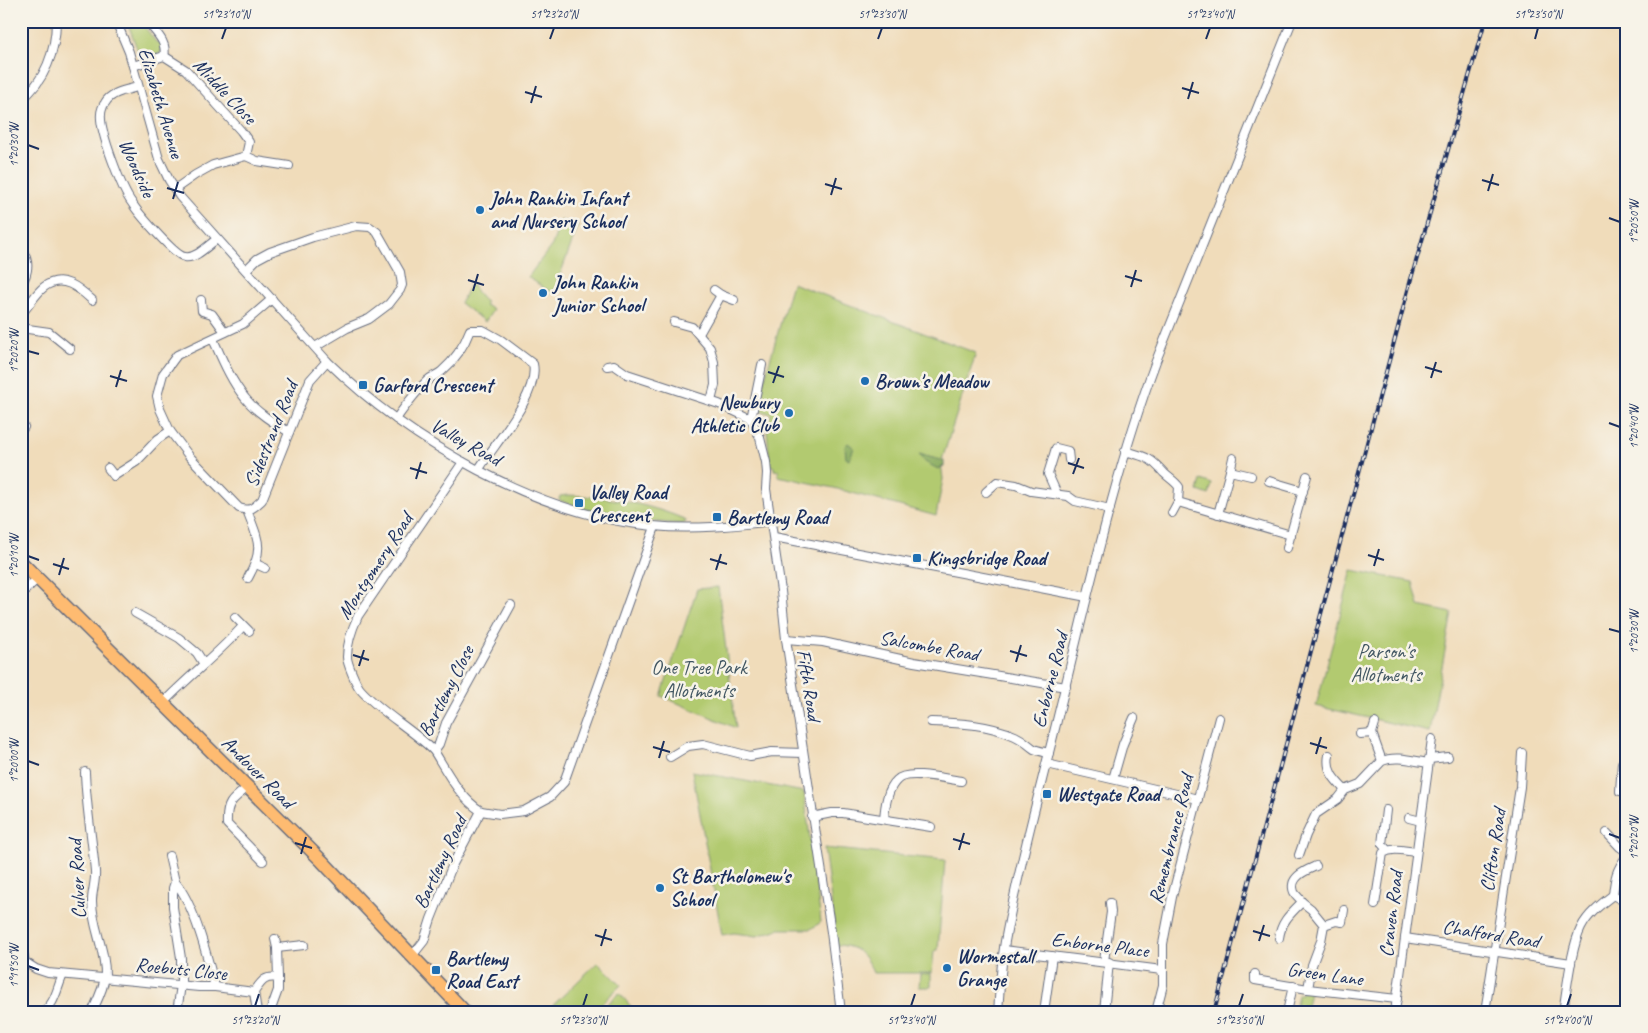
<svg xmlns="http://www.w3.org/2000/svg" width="1648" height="1033" font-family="Caveat,sans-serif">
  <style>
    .green { fill: #b2ca6f; stroke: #667c66 }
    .forest { fill: #8dae62; stroke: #546e60 }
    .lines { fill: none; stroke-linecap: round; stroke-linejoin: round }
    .minor-casing { stroke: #666c7e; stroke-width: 10 }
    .primary-casing { stroke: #666c7e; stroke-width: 15 }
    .minor { stroke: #fff; stroke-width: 8 }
    .primary { stroke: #febb71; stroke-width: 12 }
    .rail-casing { stroke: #1b2f5e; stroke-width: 4 }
    .rail { stroke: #f7f3e8; stroke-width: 2; stroke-dasharray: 5.5; stroke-linecap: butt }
    .ticks { fill: none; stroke: #1b2f5e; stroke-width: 2 }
    .poi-dot { fill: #1f6fb2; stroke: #f7f3e8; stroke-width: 2 }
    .labels { text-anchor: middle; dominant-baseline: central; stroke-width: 5; stroke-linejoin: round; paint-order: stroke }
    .street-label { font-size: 20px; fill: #1b2f5e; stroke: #f7f3e8 }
    .poi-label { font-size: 20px; font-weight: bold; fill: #1b2f5e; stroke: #f7f3e8; text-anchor: start }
    .park-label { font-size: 20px; fill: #415662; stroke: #f7f3e8 }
    .neatline { fill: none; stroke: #1b2f5e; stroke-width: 2 }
    .ticks-label { font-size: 12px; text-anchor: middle; fill: #1b2f5e }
  </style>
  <rect width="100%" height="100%" fill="#f7f3e8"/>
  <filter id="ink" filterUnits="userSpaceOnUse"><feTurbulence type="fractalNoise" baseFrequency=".02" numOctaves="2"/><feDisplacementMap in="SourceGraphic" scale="10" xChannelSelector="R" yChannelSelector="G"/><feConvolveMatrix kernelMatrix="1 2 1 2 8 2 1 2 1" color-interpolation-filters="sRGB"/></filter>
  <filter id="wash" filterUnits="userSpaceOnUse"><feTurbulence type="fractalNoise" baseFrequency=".0096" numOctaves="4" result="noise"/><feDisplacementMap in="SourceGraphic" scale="20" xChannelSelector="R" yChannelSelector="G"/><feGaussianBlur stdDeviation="1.12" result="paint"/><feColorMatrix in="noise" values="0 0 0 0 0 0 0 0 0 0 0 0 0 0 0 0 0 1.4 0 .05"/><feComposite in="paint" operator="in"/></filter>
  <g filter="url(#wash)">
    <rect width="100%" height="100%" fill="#f0dcba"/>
    <g class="green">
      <path d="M127,21H140L157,43L160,41L162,44L161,53L141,60Z"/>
      <path d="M561,220L578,226L553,294L528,277L552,245Z"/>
      <path d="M792,283L976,353L941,463L943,479L936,516L834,488L778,476L779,471L774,470V467L770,465L766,419H770L771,414L756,409Z"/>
      <path d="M471,284C478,291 478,297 486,302L484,304L493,310L485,322L460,303C465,297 466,289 471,284Z"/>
      <path d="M1201,480L1212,484L1209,495L1198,491Z"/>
      <path d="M568,495C608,497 646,503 684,519L686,522L683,524C640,522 602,514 560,501L559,499L560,496Z"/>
      <path d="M1352,570L1413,582L1419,606L1452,613L1430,732L1316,706Z"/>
      <path d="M718,587L736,728L661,696L697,589Z"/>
      <path d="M692,771L804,792L821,922L811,929H779L757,936L734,933L722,935Z"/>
      <path d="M824,848L945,860L938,950L934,951L932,973H873C865,954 857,946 837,945Z"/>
      <path d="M598,962L621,985L593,1012H551L549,1009Z"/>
      <path d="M920,974H931V987H919Z"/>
      <path d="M1305,991L1310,992L1307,1006L1296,1004L1298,995Z"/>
      <path d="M619,993L636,1012H599Z"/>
    </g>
    <g class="forest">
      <path d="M848,443L854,448L849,460L846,458L845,446Z"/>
      <path d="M919,454L944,461V466L938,469L925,462Z"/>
    </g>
  </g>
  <g filter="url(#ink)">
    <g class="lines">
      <g class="minor-casing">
        <g id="minor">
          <path d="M116,21L129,52L159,159L169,180L180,197L327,361C410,442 537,515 653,526C693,530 732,526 771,521"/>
          <path d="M147,21C155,32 168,42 164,56"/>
          <path d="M133,66L164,56L186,70L241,131L249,142L246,156L213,165L195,175L175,189"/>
          <path d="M138,87C127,90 111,92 105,103C103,105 101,111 101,114C99,130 122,190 132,203C138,213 175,256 185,257C196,259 208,245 217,239"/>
          <path d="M21,100C45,81 56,51 56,21"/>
          <path d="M246,156L257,161L289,166"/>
          <path d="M21,248C30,261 29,272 21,285"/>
          <path d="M246,270L257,259L270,252L313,237L356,226L370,227L377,232L400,272L402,285L400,290L389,304L369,319L347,328L315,347"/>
          <path d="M714,290L721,295L734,300"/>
          <path d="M272,299L243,324L177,355L163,374L157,396L160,409L170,431L189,456L239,508C251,512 253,508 262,500L310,380L327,361"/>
          <path d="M201,300L202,311L212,314L225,332"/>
          <path d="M21,314C29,306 35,294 44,287C62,273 79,288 92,300"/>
          <path d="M674,322L692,327L710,348L714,362L715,385L711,401"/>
          <path d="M21,328L49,332L70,349"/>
          <path d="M699,334L721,295"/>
          <path d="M213,339C222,359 231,381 245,398C256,412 274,423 289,432"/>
          <path d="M762,365L751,419L760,438L766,462L767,473L766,489L781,591L786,639L831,932L841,1012"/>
          <path d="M607,366L614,365L627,374L719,404L751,419"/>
          <path d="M396,419C406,405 416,391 428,380C432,376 438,375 442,371C455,360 464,346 470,330H483L501,340L533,364C540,394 494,444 479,469"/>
          <path d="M21,424L24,427L21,431"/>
          <path d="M1125,451C1146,457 1150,457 1164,473C1169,478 1175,481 1179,487L1178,502L1172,513"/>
          <path d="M108,468L114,476L136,462L158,439L170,431"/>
          <path d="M1230,471L1233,458"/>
          <path d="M1269,481L1303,491"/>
          <path d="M986,492L997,482L1016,485L1031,491L1068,496L1075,501L1110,509"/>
          <path d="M1057,494L1048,474L1056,448L1068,451L1069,460"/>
          <path d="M1178,502L1291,535"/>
          <path d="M247,510C258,540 265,548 248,578"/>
          <path d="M1218,514L1230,471L1251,476"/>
          <path d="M774,537L1087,597"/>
          <path d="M1287,548L1307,476"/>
          <path d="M256,564L265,568"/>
          <path d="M21,594L38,578"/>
          <path d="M135,613L179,638L197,653L204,664"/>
          <path d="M235,617L249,631"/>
          <path d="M786,639L823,642L914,662L1066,687"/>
          <path d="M163,703C189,676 218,654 243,626"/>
          <path d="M931,722C960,723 988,724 1015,736C1024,740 1028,745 1034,749C1039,751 1044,752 1049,753"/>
          <path d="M1375,723L1372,733L1382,761"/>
          <path d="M1360,734L1372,733"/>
          <path d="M434,751C411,728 381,713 360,689C356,684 347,663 347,657C347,642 352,629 358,616L463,462"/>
          <path d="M1329,755C1326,771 1334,779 1345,790"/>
          <path d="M670,757L688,746L703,744L750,756L772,752L803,753"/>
          <path d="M1429,759L1448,757"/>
          <path d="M1622,763L1620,791L1627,792"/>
          <path d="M1047,764L1198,799"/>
          <path d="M85,772C86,805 92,838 95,871C96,881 92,891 92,901C92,927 106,950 105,976C104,988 97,1001 92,1012"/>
          <path d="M1113,779L1123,744L1134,718"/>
          <path d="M247,788C231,800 226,804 227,824L263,861"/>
          <path d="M1386,810L1382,844L1387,850"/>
          <path d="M481,811C460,798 447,772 434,751L439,744L446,723L511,605"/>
          <path d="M812,817L832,813H843L931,827"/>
          <path d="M1409,818L1421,821"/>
          <path d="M884,819C885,806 887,789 897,780C907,769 947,779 961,781"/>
          <path d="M1607,833L1620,847L1627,852"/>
          <path d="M1299,855L1306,835L1316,814L1338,799L1345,790L1360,784L1382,761C1396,755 1414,761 1428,763"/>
          <path d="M169,856L175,882L173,888V907L181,958V985L177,1012"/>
          <path d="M175,882C194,903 208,959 215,987"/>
          <path d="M1613,895C1615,877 1616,870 1627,856"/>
          <path d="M1613,895L1627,903"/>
          <path d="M1302,902L1311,909L1324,925L1321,941L1312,965L1308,989"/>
          <path d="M1375,905L1383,853C1393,847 1405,851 1416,852"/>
          <path d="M1324,925L1336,921L1342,922L1344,910"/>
          <path d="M1279,938C1281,922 1290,914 1302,902C1300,898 1296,896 1294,892C1288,877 1307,870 1316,866"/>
          <path d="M1405,938L1571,963"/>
          <path d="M275,939L277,948L304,945"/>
          <path d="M21,942L25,962L36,969L48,973L199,987H215L254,992"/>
          <path d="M277,948L278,978"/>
          <path d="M1004,950L1162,970"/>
          <path d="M412,956L424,941L431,919L453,864L481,811L500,814L524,811L550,797L564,782L655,527"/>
          <path d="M1104,961L1111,912L1110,903"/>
          <path d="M1255,974V980L1308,989L1397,999"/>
          <path d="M41,1012C55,1007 57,987 63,975"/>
          <path d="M257,1012L254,992C262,981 264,976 278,978V990L270,1012"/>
          <path d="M998,1012C1000,987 1001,961 1006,936C1020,860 1042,783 1060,708C1089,591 1114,474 1156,361L1292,21"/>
          <path d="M1044,1012L1052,956"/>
          <path d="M1104,1012L1109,962"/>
          <path d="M1156,1012L1163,985V944L1172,897L1219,718"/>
          <path d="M1287,1012L1293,986"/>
          <path d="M1395,1012L1432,739"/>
          <path d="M1485,1012L1520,787L1522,753"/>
          <path d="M1563,1012C1567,989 1571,948 1581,928C1588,914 1601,904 1613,895"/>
        </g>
      </g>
      <g class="primary-casing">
        <path id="primary" d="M21,562L322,861L465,1012"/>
      </g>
      <use href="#minor" class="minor"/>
      <use href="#primary" class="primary"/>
      <g class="rail-casing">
        <path id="rail" d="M1214,1012L1411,279L1485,21"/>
      </g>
      <use href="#rail" class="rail"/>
    </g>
  </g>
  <path class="ticks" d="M222,39L226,28M550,39L554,28M878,39L882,28M1206,39L1210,28M1535,39L1538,28M1182,88L1199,93M525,92L542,97M1188,99L1193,82M531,103L536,86M28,145L39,149M1482,180L1499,185M825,184L842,189M167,188L184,193M1488,191L1493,174M831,195L836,178M173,199L178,182M1609,218L1620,222M1125,276L1142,281M468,280L484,285M1131,287L1136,270M473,291L478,274M28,351L39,354M1425,367L1442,372M768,372L784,377M110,376L127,381M1431,378L1436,362M773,383L779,366M116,387L121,370M1609,423L1620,427M1068,463L1084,468M410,468L427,473M1073,474L1079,458M416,479L421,462M1368,555L1384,560M28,556L39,560M710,559L727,564M53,564L69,569M1374,566L1379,549M716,570L721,554M59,575L64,558M1609,629L1620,632M1010,651L1027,656M353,655L369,660M1016,662L1021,645M359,666L364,650M1310,743L1327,748M653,747L670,752M1316,754L1321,737M659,758L664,741M28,761L39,765M1609,834L1620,838M953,839L970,844M295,843L312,848M959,850L964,833M301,854L306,837M1253,931L1270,936M595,935L612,940M1259,941L1264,925M601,946L606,929M28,966L39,970M255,1006L259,994M583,1006L587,994M911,1006L915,994M1239,1006L1243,994M1567,1006L1571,994"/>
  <g class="poi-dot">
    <circle cx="480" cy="210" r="5"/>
    <circle cx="543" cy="293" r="5"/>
    <circle cx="865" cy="381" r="5"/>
    <rect x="358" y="380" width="10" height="10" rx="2.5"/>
    <circle cx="789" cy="413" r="5"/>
    <rect x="574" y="498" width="10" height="10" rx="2.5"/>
    <rect x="712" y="512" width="10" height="10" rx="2.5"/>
    <rect x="912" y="553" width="10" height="10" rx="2.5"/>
    <rect x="1042" y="789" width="10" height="10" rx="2.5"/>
    <circle cx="660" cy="888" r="5"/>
    <circle cx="947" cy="968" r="5"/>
    <rect x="431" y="965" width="10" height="10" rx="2.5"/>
  </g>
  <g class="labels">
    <g class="street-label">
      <text transform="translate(225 91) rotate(47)">Middle Close</text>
      <text transform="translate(161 103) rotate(73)">Elizabeth Avenue</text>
      <text transform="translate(137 168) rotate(66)">Woodside</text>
      <text transform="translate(271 434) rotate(-68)">Sidestrand Road</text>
      <text transform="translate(466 442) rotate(29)">Valley Road</text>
      <text transform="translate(375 566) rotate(-57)">Montgomery Road</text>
      <text transform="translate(929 646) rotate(10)">Salcombe Road</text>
      <text transform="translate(1050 680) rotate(-76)">Enborne Road</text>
      <text transform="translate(809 685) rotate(81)">Fifth Road</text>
      <text transform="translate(446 691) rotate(-63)">Bartlemy Close</text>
      <text transform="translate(258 772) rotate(45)">Andover Road</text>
      <text transform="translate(1171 839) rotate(-76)">Remembrance Road</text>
      <text transform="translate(1493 850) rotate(-81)">Clifton Road</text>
      <text transform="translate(440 862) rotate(-65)">Bartlemy Road</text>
      <text transform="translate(77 879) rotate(-93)">Culver Road</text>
      <text transform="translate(1391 914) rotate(-83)">Craven Road</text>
      <text transform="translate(1491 934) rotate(9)">Chalford Road</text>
      <text transform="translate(1100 945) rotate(7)">Enborne Place</text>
      <text transform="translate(181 969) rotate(6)">Roebuts Close</text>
      <text transform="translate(1325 974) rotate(8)">Green Lane</text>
    </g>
    <g class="poi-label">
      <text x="490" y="198">John Rankin Infant<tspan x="490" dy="23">and Nursery School</tspan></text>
      <text x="553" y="282">John Rankin<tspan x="553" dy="23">Junior School</tspan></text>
      <text x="875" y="381">Brown's Meadow</text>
      <text x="373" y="385">Garford Crescent</text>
      <text x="779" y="402" text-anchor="end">Newbury<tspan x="779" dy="23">Athletic Club</tspan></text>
      <text x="589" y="492">Valley Road<tspan x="589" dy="23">Crescent</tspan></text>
      <text x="727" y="517">Bartlemy Road</text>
      <text x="927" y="558">Kingsbridge Road</text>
      <text x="1057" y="794">Westgate Road</text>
      <text x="670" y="876">St Bartholomew's<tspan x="670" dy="23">School</tspan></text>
      <text x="957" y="956">Wormestall<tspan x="957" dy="23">Grange</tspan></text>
      <text x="446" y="958">Bartlemy<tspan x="446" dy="23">Road East</tspan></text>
    </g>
    <g class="park-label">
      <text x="1386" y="651">Parson's<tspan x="1386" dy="23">Allotments</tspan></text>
      <text x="699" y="667">One Tree Park<tspan x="699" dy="23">Allotments</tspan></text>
    </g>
  </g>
  <rect width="1648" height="1033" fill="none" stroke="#f7f3e8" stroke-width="55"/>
  <rect x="28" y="28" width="1592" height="978" class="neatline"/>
  <g class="ticks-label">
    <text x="226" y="18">51°23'10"N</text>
    <text x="554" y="18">51°23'20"N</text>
    <text x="882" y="18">51°23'30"N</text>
    <text x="1210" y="18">51°23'40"N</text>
    <text x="1538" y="18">51°23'50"N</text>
    <text transform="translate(14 145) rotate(-90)" y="4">1°20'30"W</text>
    <text transform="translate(1634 222) rotate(-90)" y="4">1°20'50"W</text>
    <text transform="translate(14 351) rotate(-90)" y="4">1°20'20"W</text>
    <text transform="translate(1634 427) rotate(-90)" y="4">1°20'40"W</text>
    <text transform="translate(14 556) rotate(-90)" y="4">1°20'10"W</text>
    <text transform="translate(1634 632) rotate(-90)" y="4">1°20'30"W</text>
    <text transform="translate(14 761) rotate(-90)" y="4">1°20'00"W</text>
    <text transform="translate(1634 838) rotate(-90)" y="4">1°20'20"W</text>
    <text transform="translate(14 966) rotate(-90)" y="4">1°19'50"W</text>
    <text x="255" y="1024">51°23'20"N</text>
    <text x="583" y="1024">51°23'30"N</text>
    <text x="911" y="1024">51°23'40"N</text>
    <text x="1239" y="1024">51°23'50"N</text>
    <text x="1567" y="1024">51°24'00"N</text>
  </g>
</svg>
